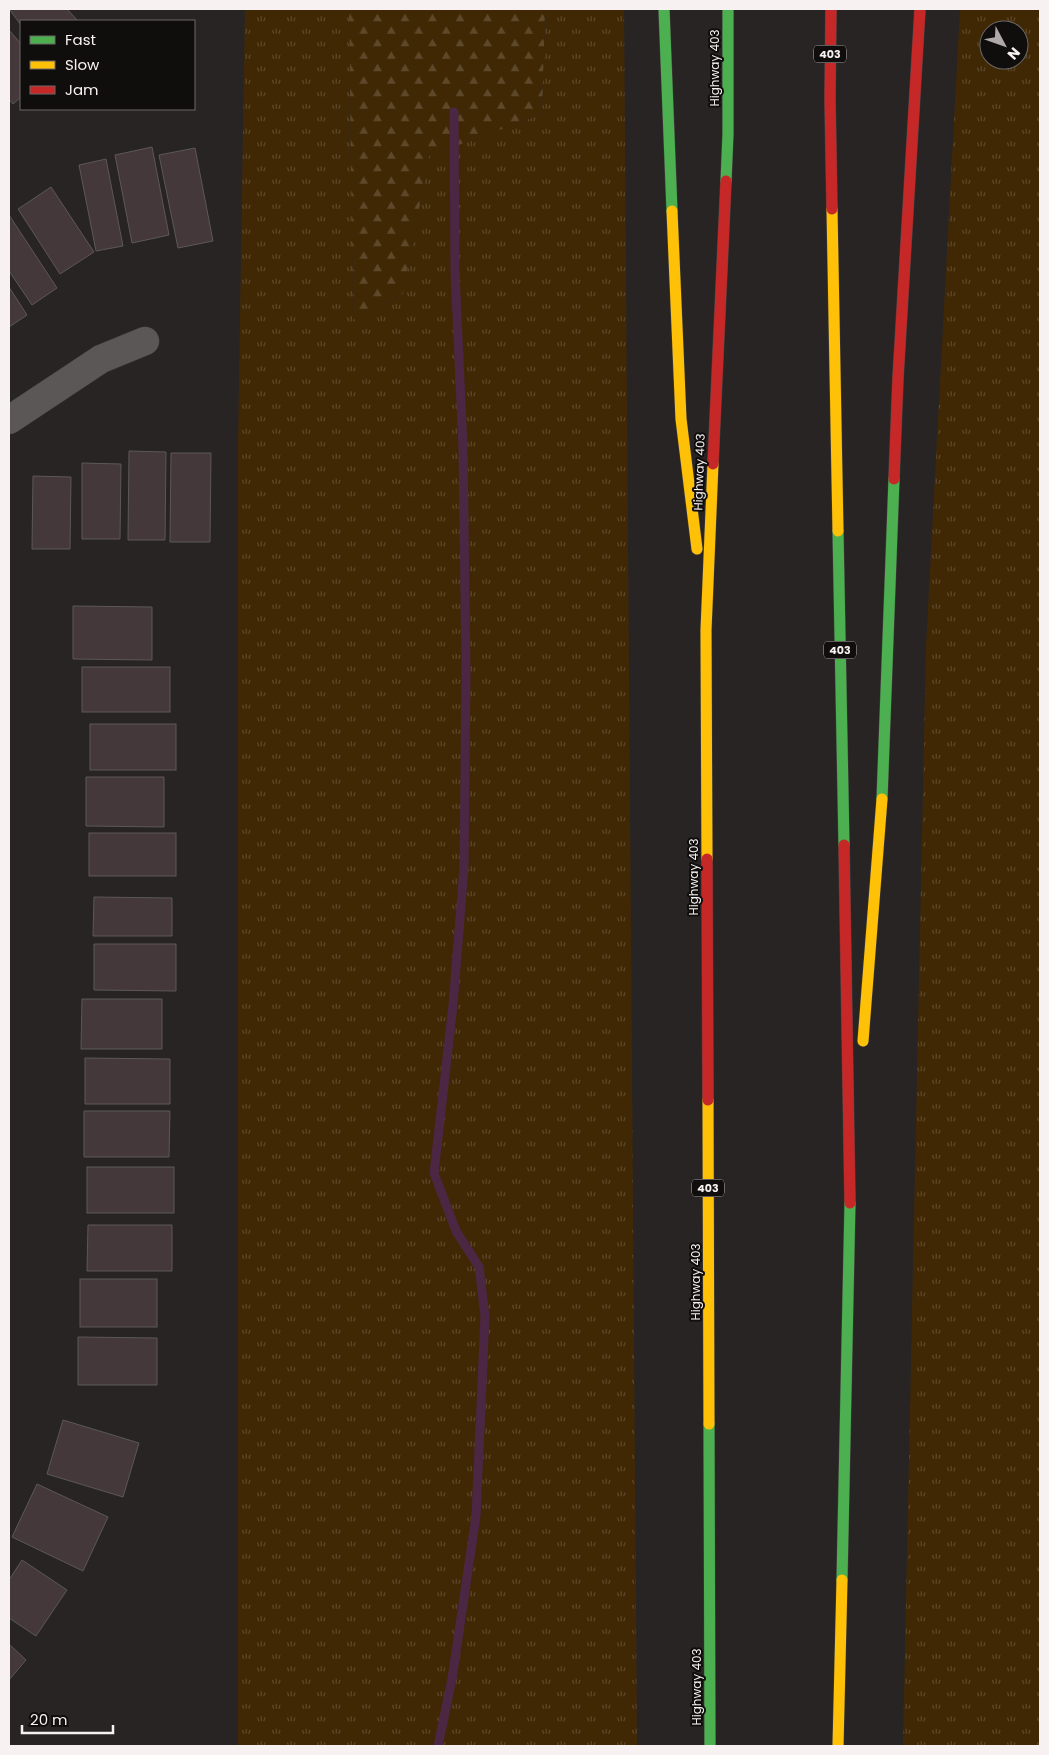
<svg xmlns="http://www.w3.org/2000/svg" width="1049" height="1755" font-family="Poppins,sans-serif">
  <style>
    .grass { fill: url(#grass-tufts); fill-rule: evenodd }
    .forest { fill: url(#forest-firs) }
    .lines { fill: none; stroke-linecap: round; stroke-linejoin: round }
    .stream { stroke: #4c2743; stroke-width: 9 }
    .building { fill: #44383b; stroke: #5c5859 }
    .street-casing { stroke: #433f3f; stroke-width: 29 }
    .fast-casing { stroke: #433f3f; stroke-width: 12 }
    .slow-casing { stroke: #433f3f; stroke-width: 12 }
    .jam-casing { stroke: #433f3f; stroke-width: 12 }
    .street { stroke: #5a5756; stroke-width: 28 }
    .fast { stroke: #4caf50; stroke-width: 11 }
    .slow { stroke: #ffc107; stroke-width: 11 }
    .jam { stroke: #c62828; stroke-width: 11 }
    .labels { text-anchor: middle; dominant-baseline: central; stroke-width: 4; stroke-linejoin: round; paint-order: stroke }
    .shield { fill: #100d0d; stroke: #b2adad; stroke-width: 1 }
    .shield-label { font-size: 11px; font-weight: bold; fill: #f7f2f1 }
    .street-label { font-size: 12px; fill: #f7f2f1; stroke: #100d0d }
  </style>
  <defs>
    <pattern id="grass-tufts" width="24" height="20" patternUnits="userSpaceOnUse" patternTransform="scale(1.25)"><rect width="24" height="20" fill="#412805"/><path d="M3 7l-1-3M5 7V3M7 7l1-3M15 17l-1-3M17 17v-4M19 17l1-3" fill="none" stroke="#5d482a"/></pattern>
    <pattern id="forest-firs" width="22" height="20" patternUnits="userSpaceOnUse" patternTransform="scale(1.25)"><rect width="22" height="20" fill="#412805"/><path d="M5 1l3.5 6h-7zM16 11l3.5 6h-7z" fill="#5d482a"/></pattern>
  </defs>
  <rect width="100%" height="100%" fill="#282424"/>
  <g class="grass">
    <path d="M245,9H349L353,320L403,294L429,156L542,114L545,9H624L637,1746H238V445Z"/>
    <path d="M960,9H1040V1746H903L926,646ZM989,30H1019V60H989Z"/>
  </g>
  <path class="forest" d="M349,9H545L542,114L429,156L403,294L353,320Z"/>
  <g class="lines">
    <path class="stream" d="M438,1746L452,1679L476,1516L485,1316L479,1267L456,1231L434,1173L453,1005L464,868L466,672L463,447L455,272L454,112"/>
  </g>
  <g class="building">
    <path d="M9,9H67L78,21H21V25Z"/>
    <path d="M9,30L21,44V97L13,104L9,99Z"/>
    <path d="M152,147L169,235L132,243L115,155Z"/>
    <path d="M195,148L213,241L178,248L159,155Z"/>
    <path d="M106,159L123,246L96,251L79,165Z"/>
    <path d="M51,187L94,252L60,274L18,209Z"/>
    <path d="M9,215L57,288L32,305L9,271Z"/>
    <path d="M9,287L27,315L9,327Z"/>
    <path d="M129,451L166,452L165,540H128Z"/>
    <path d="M171,453H211L210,542H170Z"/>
    <path d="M82,463L121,464L120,539H82Z"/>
    <path d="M33,476L71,477L70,549H32Z"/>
    <path d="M73,606L152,607V660L73,659Z"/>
    <rect x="82" y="667" width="88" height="45"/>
    <rect x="90" y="724" width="86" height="46"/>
    <path d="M86,777H164V827L86,826Z"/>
    <rect x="89" y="833" width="87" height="43"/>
    <path d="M94,897L172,898V936H93Z"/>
    <path d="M94,944H176V991L94,990Z"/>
    <path d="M82,999H162V1049H81Z"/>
    <path d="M85,1058L170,1059V1104H85Z"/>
    <path d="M84,1111H170L169,1157H84Z"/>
    <rect x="87" y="1167" width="87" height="46"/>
    <path d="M88,1225H172V1271H87Z"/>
    <rect x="80" y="1279" width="77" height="48"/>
    <path d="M78,1337L157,1338V1385H78Z"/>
    <path d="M63,1420L139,1443L123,1497L47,1474Z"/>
    <path d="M37,1484L108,1517L83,1571L12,1537Z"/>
    <path d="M22,1560L67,1590L36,1636L9,1618V1580Z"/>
    <path d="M9,1644L26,1660L9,1680Z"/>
  </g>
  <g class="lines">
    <g class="street-casing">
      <path id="street" d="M9,420L101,359L145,341"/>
    </g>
    <g class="fast-casing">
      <g id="fast">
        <path d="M664,9L672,211"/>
        <path d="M726,181L728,134V9"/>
        <path d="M838,531L844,845"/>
        <path d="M882,799L894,479"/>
        <path d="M709,1424L710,1746"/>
        <path d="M842,1580L850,1203"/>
      </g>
    </g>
    <g class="slow-casing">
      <g id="slow">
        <path d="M832,209L838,531"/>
        <path d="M672,211L681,419L697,549"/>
        <path d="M707,859L706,630L713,464"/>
        <path d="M863,1041L882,799"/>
        <path d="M708,1100L709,1424"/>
        <path d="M838,1746L842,1580"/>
      </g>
    </g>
    <g class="jam-casing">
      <g id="jam">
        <path d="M831,9L830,99L832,209"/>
        <path d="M713,464L726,181"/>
        <path d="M894,479L898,378L920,9"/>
        <path d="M844,845L850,1203"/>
        <path d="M707,859L708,1100"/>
      </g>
    </g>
    <use href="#street" class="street"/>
    <use href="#fast" class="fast"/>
    <use href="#slow" class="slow"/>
    <use href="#jam" class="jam"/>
  </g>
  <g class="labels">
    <g class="shield">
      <rect x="814" y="45.5" width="32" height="17" rx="4"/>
      <rect x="824" y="641.5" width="32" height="17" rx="4"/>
      <rect x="692" y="1179.5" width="32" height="17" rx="4"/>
    </g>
    <g class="shield-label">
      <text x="830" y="54">403</text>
      <text x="840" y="650">403</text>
      <text x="708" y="1188">403</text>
    </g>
    <g class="street-label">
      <text transform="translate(714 68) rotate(-90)">Highway 403</text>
      <text transform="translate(699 472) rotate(-88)">Highway 403</text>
      <text transform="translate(693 877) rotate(-90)">Highway 403</text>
      <text transform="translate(695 1282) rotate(-90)">Highway 403</text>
      <text transform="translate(696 1687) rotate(-90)">Highway 403</text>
    </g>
  </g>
  <rect width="1049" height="1755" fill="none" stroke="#f7f2f1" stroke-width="20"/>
  <rect x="20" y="20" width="175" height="90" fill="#100d0d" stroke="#6c6968"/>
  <rect x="30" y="36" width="25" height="8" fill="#4caf50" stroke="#6c6968"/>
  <text x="65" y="45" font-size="15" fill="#f7f2f1">Fast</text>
  <rect x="30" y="61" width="25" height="8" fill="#ffc107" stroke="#6c6968"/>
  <text x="65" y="70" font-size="15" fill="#f7f2f1">Slow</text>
  <rect x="30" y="86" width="25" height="8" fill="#c62828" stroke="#6c6968"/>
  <text x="65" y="95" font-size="15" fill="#f7f2f1">Jam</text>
  <g transform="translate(1004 45) rotate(131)"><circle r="24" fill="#100d0d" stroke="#6c6968"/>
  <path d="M0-4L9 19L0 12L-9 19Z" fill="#afaaa9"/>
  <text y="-8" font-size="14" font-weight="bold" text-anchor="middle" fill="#f7f2f1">N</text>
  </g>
  <path d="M22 1725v8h91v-8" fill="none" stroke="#f7f2f1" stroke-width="2.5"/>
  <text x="30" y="1725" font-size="15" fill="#f7f2f1" stroke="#100d0d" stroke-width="4" paint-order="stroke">20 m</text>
</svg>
